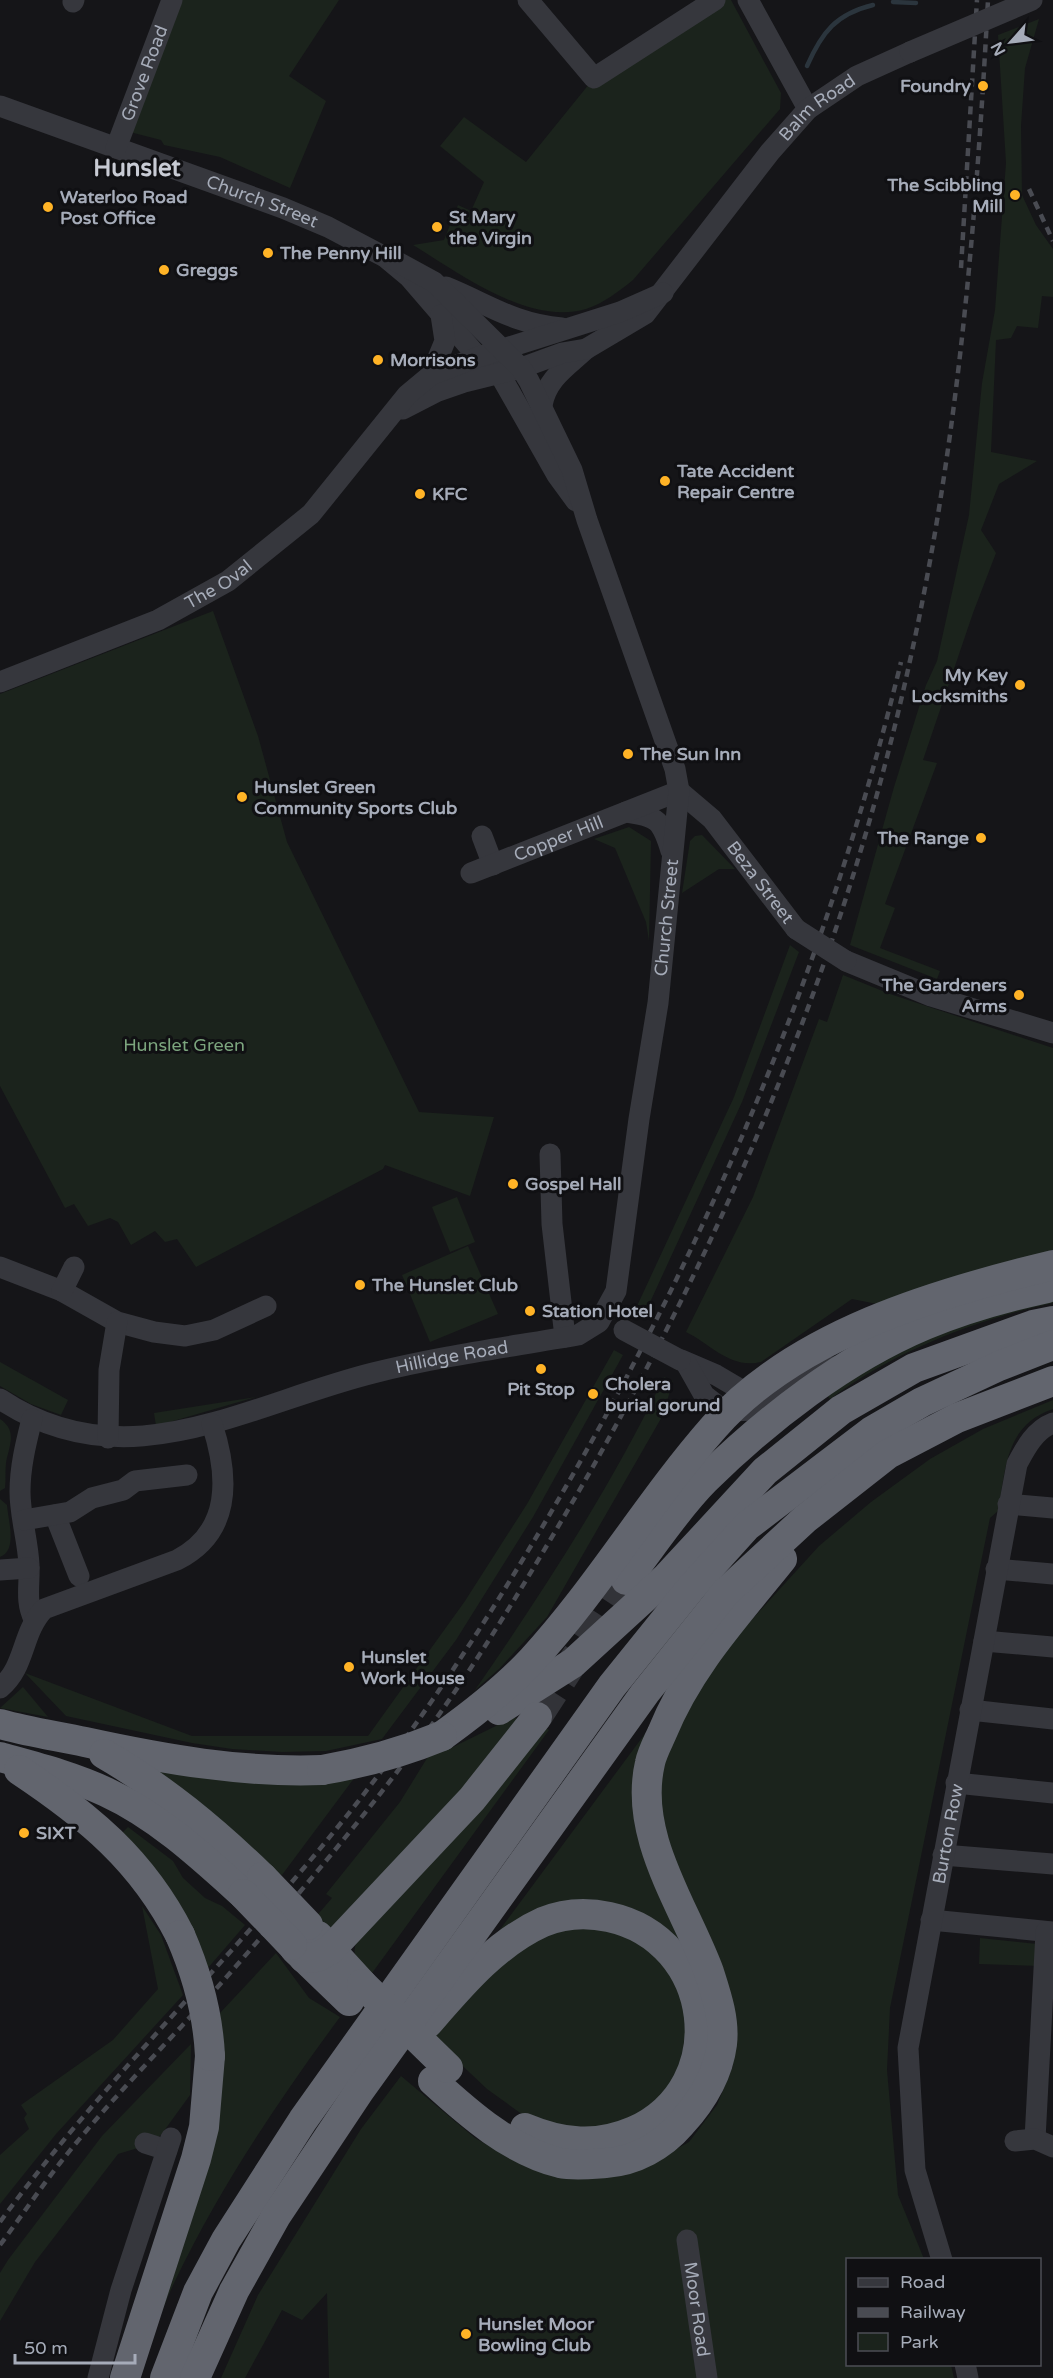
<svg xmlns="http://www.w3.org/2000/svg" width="1053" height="2378" font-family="'Varela Round',sans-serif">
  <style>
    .green { fill: #1b231c }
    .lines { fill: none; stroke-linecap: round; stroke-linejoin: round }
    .stream { stroke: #2b353d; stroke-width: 4.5 }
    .highway-tunnel { stroke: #323338; stroke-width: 30; stroke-dasharray: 30 15; stroke-linecap: butt }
    .minor { stroke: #36373d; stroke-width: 21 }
    .highway { stroke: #62656e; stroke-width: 30 }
    .rail { stroke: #494b52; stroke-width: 4.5; stroke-dasharray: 8 6; stroke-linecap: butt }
    .minor-bridge { stroke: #36373d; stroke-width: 21 }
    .highway-bridge { stroke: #62656e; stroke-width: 30 }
    .poi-dot { fill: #ffb326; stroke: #101013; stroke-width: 2 }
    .labels { text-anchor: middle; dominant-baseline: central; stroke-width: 6; stroke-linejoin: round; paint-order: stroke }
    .street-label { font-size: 18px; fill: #a6acb9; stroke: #101013 }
    .poi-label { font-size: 18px; font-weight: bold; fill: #a6acb9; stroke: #101013; text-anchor: start }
    .park-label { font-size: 18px; fill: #7ca57e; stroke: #101013 }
    .district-label { font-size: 24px; font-weight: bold; fill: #c8cbd4; stroke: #101013 }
  </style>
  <rect width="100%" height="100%" fill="#151518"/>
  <g class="green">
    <path d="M172,0H339L289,76L326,101L290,188L220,157L164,145L161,140L122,130Z"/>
    <path d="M715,0H731L781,93L780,109L633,280C618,292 604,303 586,309C529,326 459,273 413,245L444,240L458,205L471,211L484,182L440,146L464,117L526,162L594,78Z"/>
    <path d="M1039,19L1025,68L1021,126L1022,195L1036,225L1053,249V297L1042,296L1038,328L1017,326L1011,338L996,340L991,452L1037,461L999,484L981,530L996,553L973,613L923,760L937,763L885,904L895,908L880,948L940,971L937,979L850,945L894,787L926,685L937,661L969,515L982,383L995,310L1006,163L998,35Z"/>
    <path d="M213,611L258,736L287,842L419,1112L494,1117L470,1196L385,1165L383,1169L196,1267L177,1239L165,1242L155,1231L131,1245L118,1222L110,1218L88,1226L74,1204L65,1208L0,1086V694Z"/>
    <path d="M629,827L651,841L649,941L646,922L615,848L594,839Z"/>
    <path d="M702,835L735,869H719L682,893L690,841L695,836Z"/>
    <path d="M790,945L799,952L742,1102L646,1311L637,1306L734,1097Z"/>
    <path d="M843,975L890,994L1053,1048V1250L978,1271L882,1305L852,1299L761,1362C730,1369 712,1345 686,1332L753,1197L819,1019L827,1022Z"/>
    <path d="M457,1197L475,1242L450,1252L432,1207Z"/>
    <path d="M468,1246L498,1314L430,1342L402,1275Z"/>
    <path d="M1053,1295V1303C975,1320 895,1351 830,1399L826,1394L918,1340Z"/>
    <path d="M614,1350L623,1355L533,1517L456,1640L382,1739L326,1751L282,1752L232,1749L192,1743L66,1716L25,1673L192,1736H368L465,1601L527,1504Z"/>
    <path d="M0,1362L68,1400L61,1415L31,1404L0,1386Z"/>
    <path d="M664,1377L673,1381L663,1415L547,1617L499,1669L475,1690C544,1590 611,1487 664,1377Z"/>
    <path d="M256,1397L156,1426L154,1413Z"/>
    <path d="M1053,1400V1409C1005,1425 1006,1469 998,1511L990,1518L890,2008L887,2070L898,2195L924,2259L848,2260V2364L951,2365L954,2378H329L327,2293L302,2320L282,2310L245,2378H221L258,2295L361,2129L401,2076L475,2138L524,2166L647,2165L689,2142L717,2105L733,2066L671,1860L659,1808L662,1764L682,1715L724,1650L819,1546L871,1502L930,1459L983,1429Z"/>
    <path d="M0,1419C18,1431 9,1446 6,1463C5,1471 6,1479 5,1488L0,1491Z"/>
    <path d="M0,1499L7,1505C8,1520 18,1550 0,1557Z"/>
    <path d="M23,1687L48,1717L0,1708Z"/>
    <path d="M664,1708L641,1774L697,1953L641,1915L493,1939Z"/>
    <path d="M514,1717L519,1720L473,1777L330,1931L314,1919L332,1898L326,1894L400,1802L429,1755L453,1747Z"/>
    <path d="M543,1726L549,1730L367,1980C357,1965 351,1957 357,1939Z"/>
    <path d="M142,1765L355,1777L282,1875L273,1871Z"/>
    <path d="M128,1827L173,1861L183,1878L205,1898L222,1906L245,1925L207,1969L122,1833Z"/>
    <path d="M142,1906L161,1935L183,1995L56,2134L0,2204V2155L29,2129L24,2118L27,2114L21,2105L113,2040L158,1989Z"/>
    <path d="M584,1922L654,1947L689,2008L679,2077L660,2102L629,2122L598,2130L562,2128L523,2115L487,2089L432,2037L498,1966L533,1937Z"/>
    <path d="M980,1938L1037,1944L1040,1966L979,1964Z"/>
    <path d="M276,1953L309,1998L340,2017C278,2101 220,2187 175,2281C162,2308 153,2338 141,2366L219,2014Z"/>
    <path d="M191,2044L190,2095L161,2135L138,2148L118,2154L35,2262L0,2321V2273L8,2260L102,2136Z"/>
  </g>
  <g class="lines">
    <g class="stream">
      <path d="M893,2L916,3"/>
      <path d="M807,66C822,32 836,14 873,5"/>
    </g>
    <path class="highway-tunnel" d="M537,1717L626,1580"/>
    <g class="minor">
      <path d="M528,0L594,78L715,0"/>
      <path d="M748,0L808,109"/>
      <path d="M73,2L74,0"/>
      <path id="s1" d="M0,106L283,208L328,227L385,257L409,277L478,357L499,373L557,475L576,501"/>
      <path id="s2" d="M116,148L172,0"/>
      <path d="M446,287C488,304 514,324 562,328"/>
      <path d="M431,375L445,341L441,315"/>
      <path d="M542,405C547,378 567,367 586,349"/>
      <path id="s3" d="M403,409L438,391L464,382L521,368L562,353L586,349L645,314L770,152L808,109L857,76L910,52"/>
      <path id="s4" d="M0,682L158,620L228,581L311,514L407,395L431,375L478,357L620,312L663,293"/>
      <path id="s5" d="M679,791L712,819L796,929"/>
      <path d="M626,812C658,816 662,821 671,851"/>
      <path d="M482,836L493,865"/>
      <path id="s6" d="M471,873L679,791"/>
      <path d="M846,961L931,996L1053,1033"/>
      <path d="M550,1154L552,1224L565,1337"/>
      <path d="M0,1267L62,1291L117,1322L154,1332L185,1336L214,1330L266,1306"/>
      <path d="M62,1291L74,1267"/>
      <path d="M681,1360L716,1375L750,1395L754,1405"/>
      <path d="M686,1363L704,1395L718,1406L731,1411L755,1410L810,1371L839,1366"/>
      <path id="s7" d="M0,1399C126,1483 245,1405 373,1373C440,1356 510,1347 578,1335L599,1322L616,1291L639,1119L658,1003L679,791L675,769L587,520L572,470L529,381L521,368L434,282L392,259L385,257"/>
      <path d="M32,1419C26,1443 20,1466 20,1492C20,1516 28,1541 29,1565C30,1585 25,1601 34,1619"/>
      <path d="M108,1438L109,1370L117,1322"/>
      <path d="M1008,1504L1053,1508"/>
      <path d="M55,1515L79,1576"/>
      <path d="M24,1520L70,1512L92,1498L123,1490L135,1481L187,1475"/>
      <path d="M996,1569L1053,1574"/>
      <path d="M0,1570L29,1568"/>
      <path d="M984,1641L1053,1647"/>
      <path d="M0,1688C26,1667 21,1633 44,1609L177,1560C232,1532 229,1476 212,1424"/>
      <path d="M970,1710L1053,1719"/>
      <path d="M956,1783L1053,1793"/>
      <path d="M943,1855L1053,1864"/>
      <path d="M931,1920L1053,1932"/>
      <path d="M1035,2139L1046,1932"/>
      <path d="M1015,2141L1035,2139L1053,2147"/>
      <path d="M145,2143L167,2150"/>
      <path id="s8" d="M687,2240L707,2378"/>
      <path id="s9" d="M942,2260L915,2170L908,2048L1017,1464C1026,1447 1035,1430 1053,1423"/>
      <path d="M965,2364L968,2378"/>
      <path d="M98,2378L121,2290L171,2138"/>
    </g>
    <g class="highway">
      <path d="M626,1580C652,1547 676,1509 705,1480C767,1419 844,1359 925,1325C963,1309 1006,1297 1047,1288"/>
      <path d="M499,1710L573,1663L667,1577L765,1471L841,1410L914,1368L1033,1325L1053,1321"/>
      <path d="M0,1724C28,1732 57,1736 85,1742C163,1759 242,1773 322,1770"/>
      <path d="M442,1736C474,1713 505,1689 532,1660C599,1587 649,1501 714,1427C796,1334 937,1293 1053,1265"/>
      <path d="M104,1754C163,1788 213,1830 262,1877"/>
      <path d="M0,1757C36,1767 72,1776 106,1792C158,1816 201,1856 243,1894"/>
      <path d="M19,1770C88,1816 142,1860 180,1935"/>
      <path d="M318,1936L362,1984"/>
      <path d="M295,1949L349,2001"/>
      <path d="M304,1958L317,1957L330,1950L472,1799L537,1717"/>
      <path d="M428,2023C461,1985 496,1943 543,1922C565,1913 586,1912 609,1917C715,1940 734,2086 634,2131C597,2147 563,2144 525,2128"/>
      <path d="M433,2081C469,2114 511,2151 560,2163C574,2166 591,2164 606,2163C635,2161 662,2146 681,2124C702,2101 718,2075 722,2044C725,2020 716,1994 709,1972C684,1905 633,1836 650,1763C652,1753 658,1742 662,1733C689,1666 738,1614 782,1559"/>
      <path d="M125,2378L196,2159L204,2127L210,2056"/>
      <path d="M165,2378L198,2292L226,2240L303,2120L612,1686L691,1588L747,1526L872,1431L922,1402L999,1366L1053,1345"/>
      <path d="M195,2378L234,2291L276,2216L360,2090L645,1693L725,1593L805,1519L888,1454L957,1418L1053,1381"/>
    </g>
    <g class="rail">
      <path d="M1029,189L1053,241"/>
      <path d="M961,268L977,0"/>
      <path d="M0,2222C104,2079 234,1957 345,1818C429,1713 501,1599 568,1483C716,1226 831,951 901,662"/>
      <path d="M0,2245C20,2218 39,2190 60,2163C114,2094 179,2032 237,1965C303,1889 369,1812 428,1730C485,1651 534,1568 583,1484C730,1228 846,953 909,665C958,446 976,223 988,0"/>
    </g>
    <g class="minor-bridge">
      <path d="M910,52L1032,0"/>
      <path d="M796,929L846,961"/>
      <path d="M624,1330L680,1360"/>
    </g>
    <g class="highway-bridge">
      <path d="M322,1770C364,1763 403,1752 442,1736"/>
      <path d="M262,1877L308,1925"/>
      <path d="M243,1894L292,1945"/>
      <path d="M180,1935C197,1974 208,2013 210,2056"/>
      <path d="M362,1984L448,2068"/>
    </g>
  </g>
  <g class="poi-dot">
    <circle cx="983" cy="86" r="6"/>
    <circle cx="1015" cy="195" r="6"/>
    <circle cx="48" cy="207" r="6"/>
    <circle cx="437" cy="227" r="6"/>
    <circle cx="268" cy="253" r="6"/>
    <circle cx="164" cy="270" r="6"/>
    <circle cx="378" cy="360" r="6"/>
    <circle cx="665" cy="481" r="6"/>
    <circle cx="420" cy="494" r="6"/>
    <circle cx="1020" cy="685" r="6"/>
    <circle cx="628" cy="754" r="6"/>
    <circle cx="242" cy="797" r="6"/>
    <circle cx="981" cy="838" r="6"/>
    <circle cx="1019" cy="995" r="6"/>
    <circle cx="513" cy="1184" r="6"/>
    <circle cx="360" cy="1285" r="6"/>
    <circle cx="530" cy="1311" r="6"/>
    <circle cx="541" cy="1369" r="6"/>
    <circle cx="593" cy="1394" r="6"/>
    <circle cx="349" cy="1667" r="6"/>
    <circle cx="24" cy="1833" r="6"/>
    <circle cx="466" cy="2334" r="6"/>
  </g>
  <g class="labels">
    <g class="street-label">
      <text stroke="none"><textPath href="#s2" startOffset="80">Grove Road</textPath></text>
      <text stroke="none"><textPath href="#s3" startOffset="532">Balm Road</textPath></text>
      <text stroke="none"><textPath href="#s1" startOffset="279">Church Street</textPath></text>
      <text stroke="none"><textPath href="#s4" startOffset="240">The Oval</textPath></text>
      <text stroke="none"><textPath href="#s6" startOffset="94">Copper Hill</textPath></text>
      <text stroke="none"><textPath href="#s5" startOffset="123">Beza Street</textPath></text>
      <text stroke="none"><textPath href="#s7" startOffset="1035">Church Street</textPath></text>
      <text stroke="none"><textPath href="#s7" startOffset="470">Hillidge Road</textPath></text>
      <text stroke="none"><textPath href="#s9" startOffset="434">Burton Row</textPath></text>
      <text stroke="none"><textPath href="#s8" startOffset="70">Moor Road</textPath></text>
    </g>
    <g class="poi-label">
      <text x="971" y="86" text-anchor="end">Foundry</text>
      <text x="1003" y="185" text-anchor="end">The Scibbling<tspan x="1003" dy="21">Mill</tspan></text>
      <text x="60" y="197">Waterloo Road<tspan x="60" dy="21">Post Office</tspan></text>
      <text x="449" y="217">St Mary<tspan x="449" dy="21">the Virgin</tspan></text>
      <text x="280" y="253">The Penny Hill</text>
      <text x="176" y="270">Greggs</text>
      <text x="390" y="360">Morrisons</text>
      <text x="677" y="471">Tate Accident<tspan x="677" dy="21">Repair Centre</tspan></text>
      <text x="432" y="494">KFC</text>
      <text x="1008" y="675" text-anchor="end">My Key<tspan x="1008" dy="21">Locksmiths</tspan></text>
      <text x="640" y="754">The Sun Inn</text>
      <text x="254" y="787">Hunslet Green<tspan x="254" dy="21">Community Sports Club</tspan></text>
      <text x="969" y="838" text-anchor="end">The Range</text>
      <text x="1007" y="985" text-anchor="end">The Gardeners<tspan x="1007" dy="21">Arms</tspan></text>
      <text x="525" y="1184">Gospel Hall</text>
      <text x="372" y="1285">The Hunslet Club</text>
      <text x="542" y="1311">Station Hotel</text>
      <text x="605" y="1384">Cholera<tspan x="605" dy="21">burial gorund</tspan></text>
      <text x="541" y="1389" text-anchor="middle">Pit Stop</text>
      <text x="361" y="1657">Hunslet<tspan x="361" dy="21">Work House</tspan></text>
      <text x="36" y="1833">SIXT</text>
      <text x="478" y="2324">Hunslet Moor<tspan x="478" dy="21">Bowling Club</tspan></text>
    </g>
    <g class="park-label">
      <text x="184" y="1045">Hunslet Green</text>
    </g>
    <g class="district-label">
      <text x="137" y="168">Hunslet</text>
    </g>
  </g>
  <rect x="846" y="2258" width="195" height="108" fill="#101013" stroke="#4c4e55" stroke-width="1.5"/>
  <rect x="858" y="2278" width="30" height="9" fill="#36373d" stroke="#4c4e55" stroke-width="1.5"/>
  <text x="900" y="2288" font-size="18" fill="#a6acb9">Road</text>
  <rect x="858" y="2308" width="30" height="9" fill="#494b52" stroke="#4c4e55" stroke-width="1.5"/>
  <text x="900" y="2318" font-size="18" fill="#a6acb9">Railway</text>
  <rect x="858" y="2333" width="30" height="18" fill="#1b231c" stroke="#4c4e55" stroke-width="1.5"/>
  <text x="900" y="2348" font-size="18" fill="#a6acb9">Park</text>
  <g transform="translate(1011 42) rotate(242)" stroke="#101013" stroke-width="4.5" paint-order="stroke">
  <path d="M0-4.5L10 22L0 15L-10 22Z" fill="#a6acb9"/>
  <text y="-9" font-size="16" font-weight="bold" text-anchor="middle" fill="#a6acb9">N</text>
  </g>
  <path d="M15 2354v9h120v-9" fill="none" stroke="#a6acb9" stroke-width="3"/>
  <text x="24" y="2354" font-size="18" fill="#a6acb9" stroke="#101013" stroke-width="4.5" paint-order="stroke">50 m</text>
</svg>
